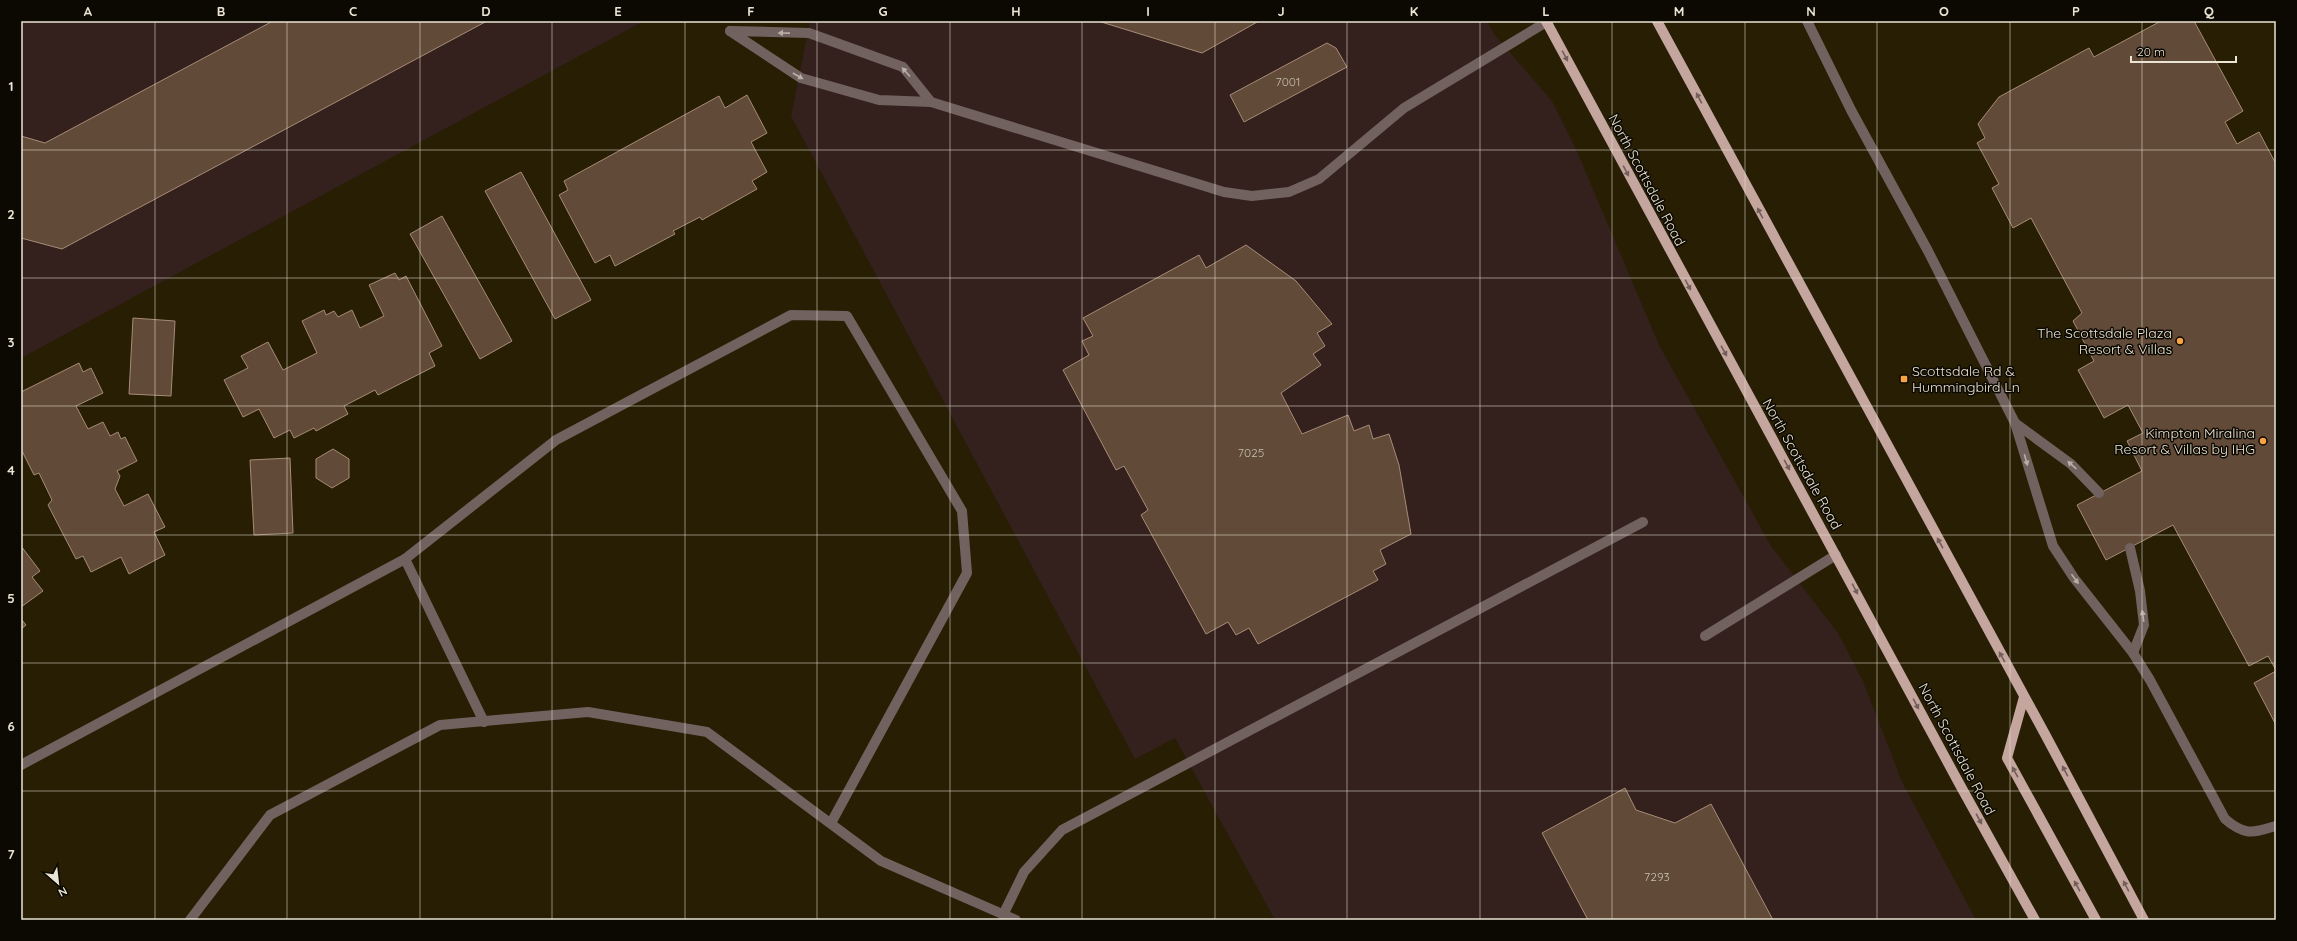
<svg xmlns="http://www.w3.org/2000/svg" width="2297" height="941" font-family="Quicksand,sans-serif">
  <rect width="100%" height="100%" fill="#271e04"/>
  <g fill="#34211d">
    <polygon points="21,21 644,21 21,358"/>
    <polygon points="810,21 1487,21 1494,34 1552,101 1576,149 1659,345 1771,546 1838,633 1863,681 1902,782 1976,920 1275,920 1175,738 1135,759 791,116"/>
  </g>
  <g fill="#614a37" stroke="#a68c77">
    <polygon points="273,21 487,21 62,249 21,238 21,136 45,143"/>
    <polygon points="1098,21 1259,21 1202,53"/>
    <polygon points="2161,21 2194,21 2243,111 2225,122 2237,144 2259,132 2276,164 2276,670 2268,656 2249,666 2173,525 2106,560 2077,505 2142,471 2127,441 2143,433 2128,405 2104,418 2078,370 2094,361 2073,321 2082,313 2031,218 2013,228 1992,188 1999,184 1977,143 1985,138 1978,124 1999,97 2089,48 2094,57"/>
    <polygon points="1327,43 1336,48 1347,67 1244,122 1230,95"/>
    <polygon points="747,95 767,133 751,142 767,172 752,181 757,189 702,220 700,217 673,231 675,234 615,266 610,255 595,263 559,195 568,190 564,181 719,96 725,108"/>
    <polygon points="521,172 591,300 555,319 485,191"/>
    <polygon points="442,216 512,341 480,359 410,234"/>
    <polygon points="1246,245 1296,281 1332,324 1317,333 1325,346 1313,354 1321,365 1281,393 1302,434 1348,415 1354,431 1369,425 1373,439 1389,434 1399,465 1411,534 1380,550 1386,564 1373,571 1378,580 1258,644 1249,628 1236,635 1228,622 1206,634 1141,515 1148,510 1124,466 1116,470 1063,370 1089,355 1082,341 1093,336 1083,318 1199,255 1206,268"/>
    <polygon points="395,273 399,280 406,276 442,346 429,353 435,366 378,395 375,390 344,406 348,414 316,431 314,428 294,438 290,430 274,438 259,409 243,417 224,380 248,368 241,356 268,342 283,370 317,353 302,321 324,310 326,315 334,311 338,317 352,310 360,328 384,316 369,285"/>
    <polygon points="133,318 175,321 171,396 129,394"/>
    <polygon points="79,363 83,372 91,368 103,393 76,406 88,429 103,422 110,436 118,432 121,439 125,437 137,461 117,471 120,476 115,489 124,506 148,494 165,527 154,532 165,555 129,574 121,557 91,572 83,556 76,559 48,505 52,500 39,473 34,475 21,449 21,392"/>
    <polygon points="333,449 349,459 349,478 332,488 316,478 316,459"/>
    <polygon points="290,458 293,533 254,535 250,460"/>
    <polygon points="21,546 40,571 32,577 43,591 21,607"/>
    <polygon points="21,619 26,625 21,629"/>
    <polygon points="2276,671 2276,725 2254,683"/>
    <polygon points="1625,788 1636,810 1675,823 1711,804 1773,920 1588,920 1542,833"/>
  </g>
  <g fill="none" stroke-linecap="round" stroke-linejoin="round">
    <g stroke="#71625f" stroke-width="10">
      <path d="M1807,21l44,89 77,141 87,172 38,123 21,32 59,75 17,27 75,139c20,17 27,14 51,7"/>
      <polyline points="730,31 801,78 879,100 931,102 1224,192 1252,196 1289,192 1319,179 1404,108 1548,21"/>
      <polyline points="730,31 809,33 903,67 931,102"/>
      <polyline points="2015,423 2071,464 2099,493"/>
      <polyline points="2130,548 2140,591 2144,625 2133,653"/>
      <polyline points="405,559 484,722"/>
      <polyline points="1705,636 1836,555"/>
      <polyline points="21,765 405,559 556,440 791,315 847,316 962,511 967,573 831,823"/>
      <polyline points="1003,915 1024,872 1062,830 1643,522"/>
      <polyline points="190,920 270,815 440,725 588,712 707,732 881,861 1016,920"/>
    </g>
    <g stroke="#c4a69f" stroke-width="10">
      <polyline points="1546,21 1960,785 2035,920"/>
      <polyline points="1657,21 2046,736 2144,920"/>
      <polyline points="2024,697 2007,758 2096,920"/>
    </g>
  </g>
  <defs><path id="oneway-solid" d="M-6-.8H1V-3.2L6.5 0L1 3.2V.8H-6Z"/></defs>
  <g fill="#b9b0a5">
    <use href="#oneway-solid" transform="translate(784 33) rotate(-179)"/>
    <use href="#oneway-solid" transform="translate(906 72) rotate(-132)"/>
    <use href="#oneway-solid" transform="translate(798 76) rotate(30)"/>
    <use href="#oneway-solid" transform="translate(2026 460) rotate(74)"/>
    <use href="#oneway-solid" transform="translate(2072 465) rotate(-138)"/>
    <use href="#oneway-solid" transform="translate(2075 579) rotate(54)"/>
    <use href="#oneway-solid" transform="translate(2143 616) rotate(-98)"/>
  </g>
  <g fill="#715f58">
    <use href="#oneway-solid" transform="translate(1565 56) rotate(62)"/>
    <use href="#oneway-solid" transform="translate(1699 98) rotate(-118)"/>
    <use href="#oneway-solid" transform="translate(1626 171) rotate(62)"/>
    <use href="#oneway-solid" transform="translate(1760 213) rotate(-118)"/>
    <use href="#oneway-solid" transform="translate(1688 285) rotate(62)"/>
    <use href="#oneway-solid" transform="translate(1724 351) rotate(61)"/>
    <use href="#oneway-solid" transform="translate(1787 465) rotate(61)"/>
    <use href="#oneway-solid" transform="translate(1940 543) rotate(-119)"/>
    <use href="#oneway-solid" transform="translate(1855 589) rotate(62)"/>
    <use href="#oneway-solid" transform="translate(2002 657) rotate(-119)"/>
    <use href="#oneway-solid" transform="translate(1916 704) rotate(62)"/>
    <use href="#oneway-solid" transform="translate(2065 771) rotate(-118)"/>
    <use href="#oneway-solid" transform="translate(2015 772) rotate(-119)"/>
    <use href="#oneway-solid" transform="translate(1979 819) rotate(61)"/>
    <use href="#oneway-solid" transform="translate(2077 886) rotate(-119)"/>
    <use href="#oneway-solid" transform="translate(2126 886) rotate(-118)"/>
  </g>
  <path fill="none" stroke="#e9e4d4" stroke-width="1" stroke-opacity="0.55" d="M155,21v899M287,21v899M420,21v899M552,21v899M685,21v899M817,21v899M950,21v899M1082,21v899M1215,21v899M1347,21v899M1480,21v899M1612,21v899M1745,21v899M1877,21v899M2010,21v899M2142,21v899M21,150h2255M21,278h2255M21,406h2255M21,535h2255M21,663h2255M21,791h2255"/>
  <g fill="#f5a346" stroke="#0c0902" stroke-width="1.5">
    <circle cx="2180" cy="341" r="4"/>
    <rect x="1900" y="375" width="8" height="8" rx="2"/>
    <circle cx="2263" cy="441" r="4"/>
  </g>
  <g text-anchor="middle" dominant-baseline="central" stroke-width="3" stroke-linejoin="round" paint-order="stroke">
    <g font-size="12" fill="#c7bead">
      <text x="1288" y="81">7001</text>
      <text x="1251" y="452">7025</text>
      <text x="1657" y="876">7293</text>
    </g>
    <g font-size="14" fill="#e9e4d4" stroke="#0c0902">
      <text transform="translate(1647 180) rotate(62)">North Scottsdale Road</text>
      <text transform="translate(1802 464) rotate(61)">North Scottsdale Road</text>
      <text transform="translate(1957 749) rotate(62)">North Scottsdale Road</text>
    </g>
    <g font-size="14" fill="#e9e4d4" stroke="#0c0902" text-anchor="end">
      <text x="2172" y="333">The Scottsdale Plaza<tspan x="2172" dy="16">Resort &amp; Villas</tspan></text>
      <text x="1912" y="371" text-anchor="start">Scottsdale Rd &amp;<tspan x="1912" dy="16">Hummingbird Ln</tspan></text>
      <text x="2255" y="433">Kimpton Miralina<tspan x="2255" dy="16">Resort &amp; Villas by IHG</tspan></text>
    </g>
  </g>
  <rect width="2297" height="941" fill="none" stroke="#0c0902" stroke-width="44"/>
  <g transform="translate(58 883) rotate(152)" stroke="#0c0902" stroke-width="3" paint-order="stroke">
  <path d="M0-3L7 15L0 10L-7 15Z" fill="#e9e4d4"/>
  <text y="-6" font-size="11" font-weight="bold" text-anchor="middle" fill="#e9e4d4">N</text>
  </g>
  <path d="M2131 56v6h105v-6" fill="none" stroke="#e9e4d4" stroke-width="2"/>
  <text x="2137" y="56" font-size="12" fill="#e9e4d4" stroke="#0c0902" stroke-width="3" paint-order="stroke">20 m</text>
  <rect x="22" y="22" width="2253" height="897" fill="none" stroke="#e9e4d4" stroke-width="1.5"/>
  <g font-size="13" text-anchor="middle" font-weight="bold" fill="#e9e4d4">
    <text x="88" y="16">A</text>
    <text x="221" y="16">B</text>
    <text x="353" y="16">C</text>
    <text x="486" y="16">D</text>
    <text x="618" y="16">E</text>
    <text x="751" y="16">F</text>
    <text x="883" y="16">G</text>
    <text x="1016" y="16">H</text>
    <text x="1148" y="16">I</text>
    <text x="1281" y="16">J</text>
    <text x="1414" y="16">K</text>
    <text x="1546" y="16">L</text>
    <text x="1679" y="16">M</text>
    <text x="1811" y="16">N</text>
    <text x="1944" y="16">O</text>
    <text x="2076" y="16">P</text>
    <text x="2209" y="16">Q</text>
    <text x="11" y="91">1</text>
    <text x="11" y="219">2</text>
    <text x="11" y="347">3</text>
    <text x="11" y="475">4</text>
    <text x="11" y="603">5</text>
    <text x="11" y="731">6</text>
    <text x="11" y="859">7</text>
  </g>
</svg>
